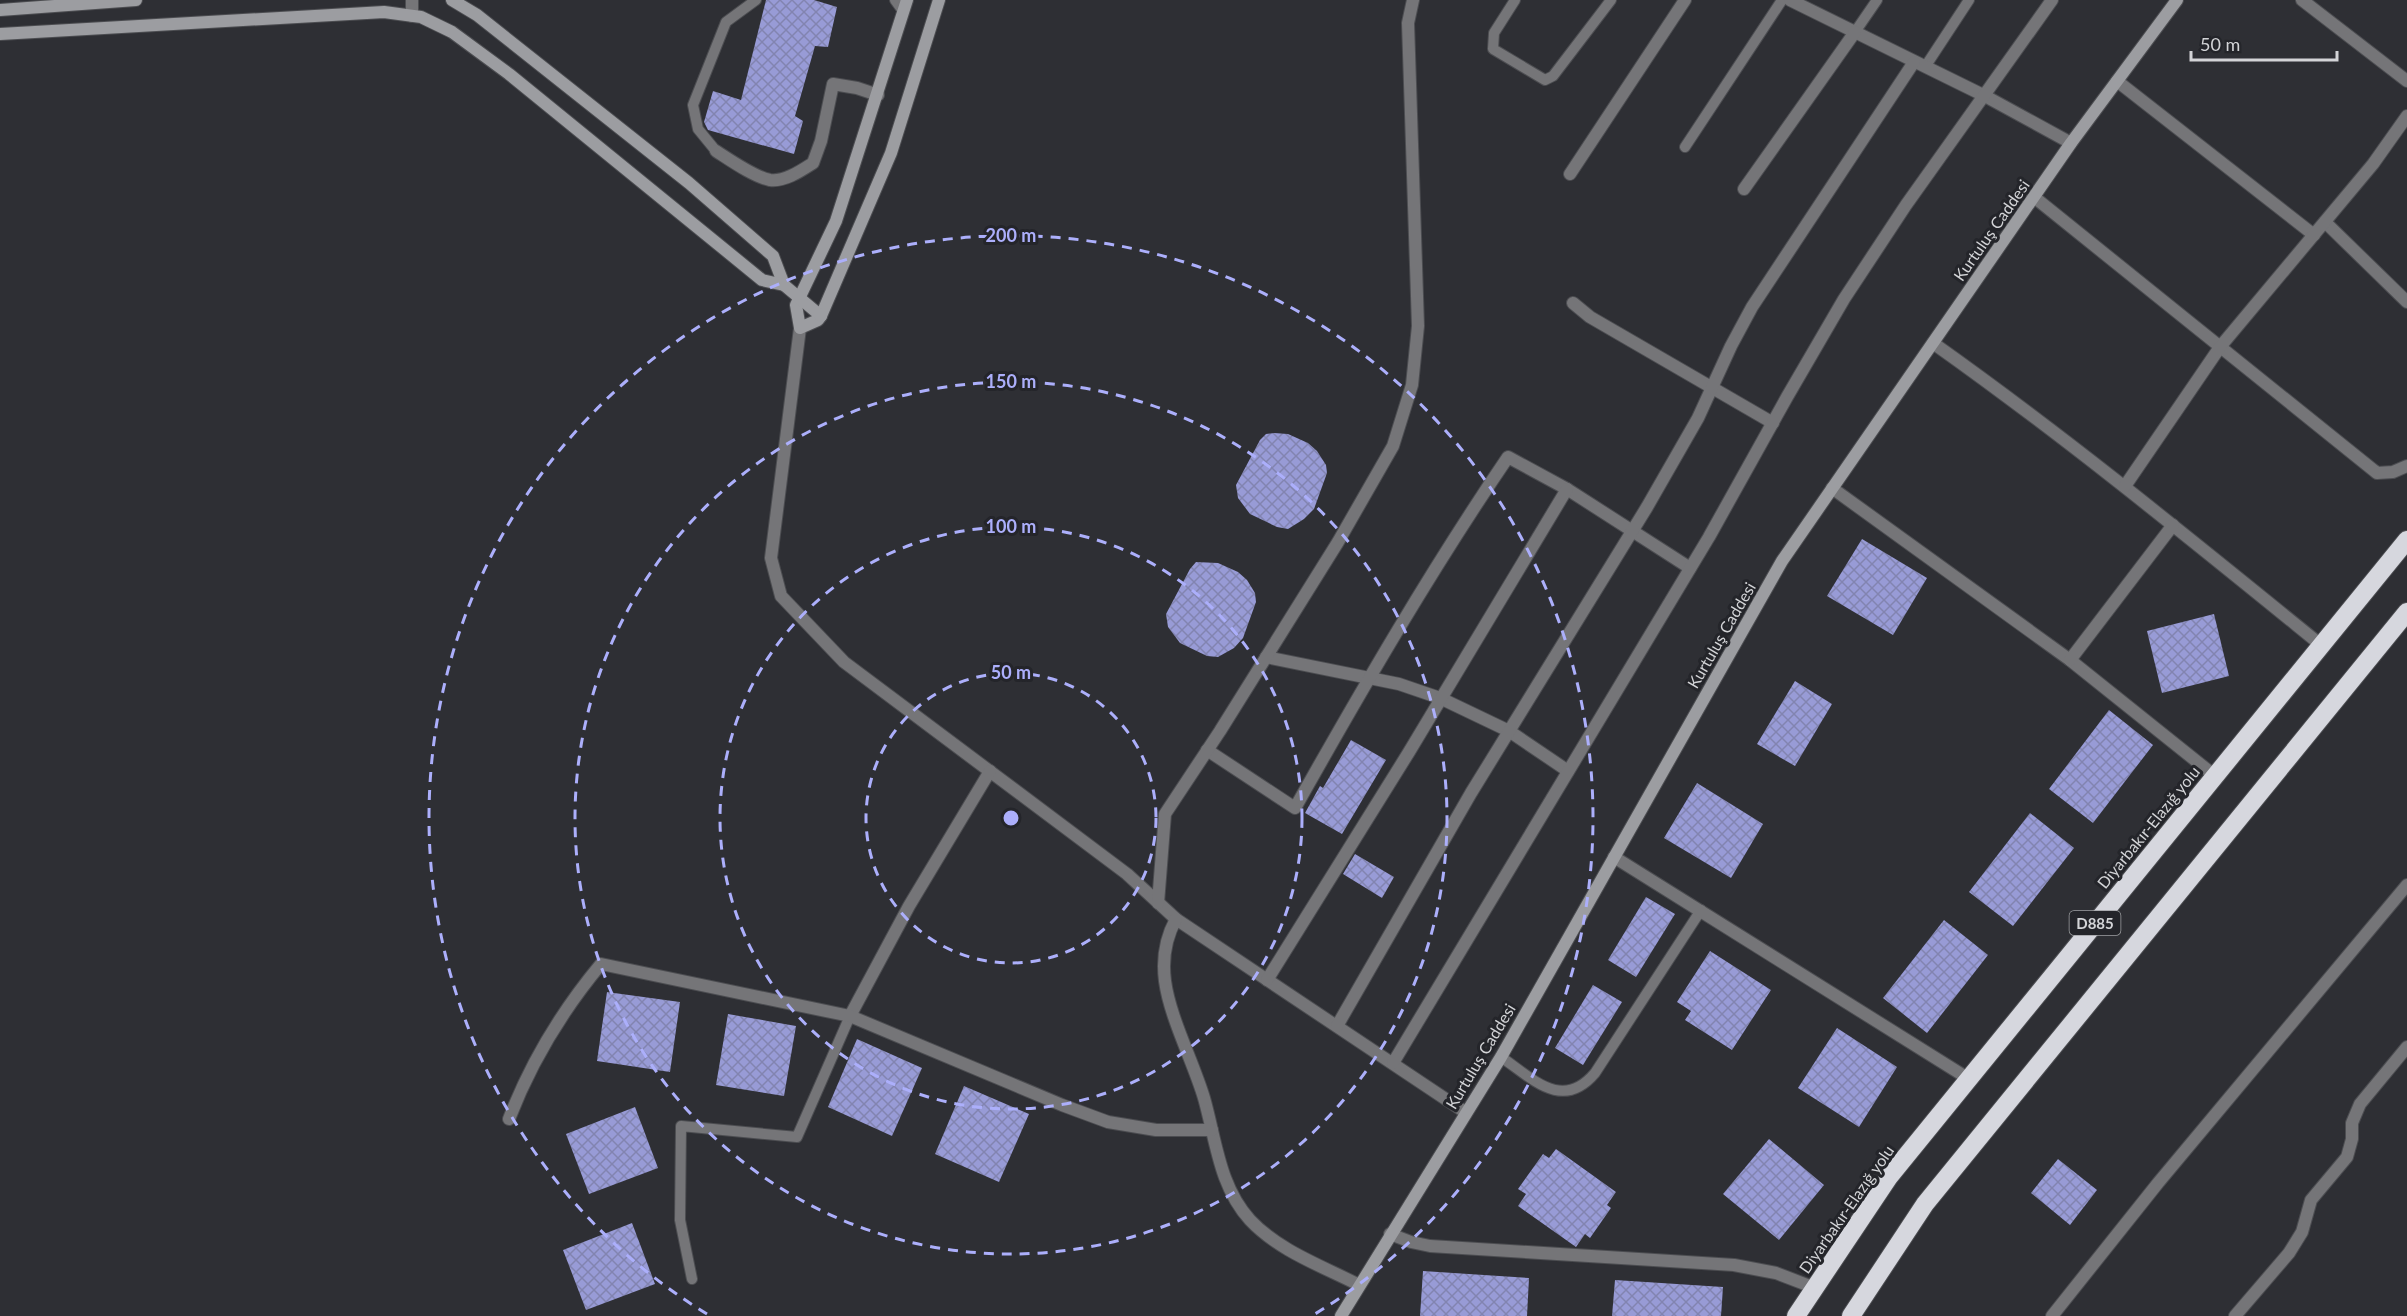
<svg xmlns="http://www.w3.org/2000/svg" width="2407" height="1316" font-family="Lato,sans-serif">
  <defs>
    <pattern id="building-cross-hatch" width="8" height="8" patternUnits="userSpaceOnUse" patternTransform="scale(1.5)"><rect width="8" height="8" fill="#989bd6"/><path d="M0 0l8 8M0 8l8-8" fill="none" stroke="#8284b0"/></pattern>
  </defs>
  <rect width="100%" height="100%" fill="#2e2f34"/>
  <g fill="url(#building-cross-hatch)">
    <polygon points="766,0 814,0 837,7 828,47 815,46 795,116 803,121 794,154 708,130 704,122 713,91 741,100"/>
    <polygon points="1274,433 1288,434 1308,443 1317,451 1326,465 1327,473 1314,509 1304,519 1288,529 1277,527 1250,514 1238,498 1236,485 1260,440 1266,434"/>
    <polygon points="1862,539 1927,578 1893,635 1827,596"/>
    <polygon points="1196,562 1218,563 1238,572 1247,580 1255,593 1256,602 1243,638 1234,648 1218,657 1207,656 1180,643 1168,627 1166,614 1190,569"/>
    <polygon points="2214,614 2229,676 2162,693 2147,631"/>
    <polygon points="1795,681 1832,704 1795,766 1757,744"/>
    <polygon points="2109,710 2153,745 2093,823 2049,789"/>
    <polygon points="1351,740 1386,760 1342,834 1305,813 1320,786 1323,788"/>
    <polygon points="1697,783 1763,824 1731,878 1664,838"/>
    <polygon points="2030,813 2074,848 2013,926 1969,892"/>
    <polygon points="1355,854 1394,877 1382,898 1343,874"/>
    <polygon points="1646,897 1675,914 1636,977 1608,960"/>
    <polygon points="1944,920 1988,955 1927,1033 1883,998"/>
    <polygon points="1710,951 1771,990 1732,1050 1685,1020 1691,1011 1677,1002"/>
    <polygon points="1593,985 1622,1002 1583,1065 1555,1048"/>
    <polygon points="607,992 680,1002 670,1072 597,1061"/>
    <polygon points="728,1014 796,1026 784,1096 716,1085"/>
    <polygon points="1837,1028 1897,1067 1859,1127 1798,1088"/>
    <polygon points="857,1039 922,1068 892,1136 828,1107"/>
    <polygon points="964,1086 1029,1114 999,1182 935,1154"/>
    <polygon points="635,1107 658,1168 589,1194 566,1134"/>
    <polygon points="1769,1139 1824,1185 1779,1240 1723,1194"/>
    <polygon points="1556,1149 1616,1192 1607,1205 1611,1208 1590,1238 1585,1234 1576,1247 1518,1206 1526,1194 1518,1189 1543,1154 1549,1158"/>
    <polygon points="2058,1159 2097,1190 2070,1225 2031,1193"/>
    <polygon points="632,1223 655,1284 586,1310 563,1250"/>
    <polygon points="1423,1271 1529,1278 1527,1316 1420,1316"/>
    <polygon points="1615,1280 1723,1287 1721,1316 1612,1316"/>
  </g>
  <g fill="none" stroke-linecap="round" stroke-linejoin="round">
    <g stroke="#4c4d51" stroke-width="12">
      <g id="lane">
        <polyline points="895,0 903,11"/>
        <polyline points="1515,0 1494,33 1493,49 1545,80 1553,76 1611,0"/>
        <polyline points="1855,32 1877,0"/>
        <polyline points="1925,67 1969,0"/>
        <polyline points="1685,147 1782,0"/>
        <polyline points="716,151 698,129 693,105 726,22 756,0"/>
        <path d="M1501,1057c31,21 61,55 94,16l106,-163"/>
        <polyline points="692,1279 680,1220 681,1126 797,1137 850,1016"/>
      </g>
    </g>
    <g stroke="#4c4d51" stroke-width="14">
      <g id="street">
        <polyline points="412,0 412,16"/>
        <polyline points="1790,0 1985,96 2071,143"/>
        <polyline points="2302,0 2407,81"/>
        <polyline points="2117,81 2314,235"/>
        <path d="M716,151c14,9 38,26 54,29 15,2 32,-10 43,-17l8,-22 12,-57 24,4 21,7"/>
        <polyline points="1570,174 1685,0"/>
        <polyline points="1744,189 1855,32"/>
        <polyline points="2034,197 2377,473 2393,472 2407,466"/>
        <polyline points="2325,222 2407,302"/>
        <polyline points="1573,303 1590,317 1773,423"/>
        <polyline points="800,328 771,558 781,596 844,662 1127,874 1176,919 1465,1112"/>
        <path d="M1933,343c134,95 261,199 388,302"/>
        <polyline points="2125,486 2220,347 2373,164 2407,116"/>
        <polyline points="1832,488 2070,660 2215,776"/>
        <polyline points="1266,657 1399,684 1440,698 1509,731 1568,771"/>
        <polyline points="2070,660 2173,525"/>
        <path d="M1207,750l88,58c67,-119 136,-238 213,-351l59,32 123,79"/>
        <polyline points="1614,857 1969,1079"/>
        <polyline points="1158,903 1165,814 1220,731 1338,542 1393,446 1412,385 1418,326 1408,23 1413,0"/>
        <path d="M1176,919c-11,20 -14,39 -11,62 5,37 28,80 39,117 12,42 15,88 46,122 29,31 72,46 109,65"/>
        <polyline points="1267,980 1409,752 1567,489"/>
        <polyline points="850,1016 909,906 990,771"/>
        <polyline points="1337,1026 1471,793 1647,507 1698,418 1731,346 1752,307 1914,62"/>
        <polyline points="1393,1063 1709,537 1787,397 1844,299 1906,205 2052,0"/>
        <path d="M509,1119c22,-57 52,-107 92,-155l249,52 212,89 46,17 48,8h56"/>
        <polyline points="1390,1234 1411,1242 1430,1246 1734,1265 1776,1273 1815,1288"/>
        <polyline points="2052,1316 2158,1183 2407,885"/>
        <polyline points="2235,1316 2289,1253 2302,1232 2311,1200 2347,1157 2352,1139 2352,1123 2360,1104 2407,1047"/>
      </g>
    </g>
    <g stroke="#4c4d51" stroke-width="14">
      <g id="secondary">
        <polyline points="452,0 477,15 689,183 773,256 784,285"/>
        <polyline points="907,0 836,221 796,305 800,328 818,320 821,316 891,153 939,0"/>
        <polyline points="0,10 136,0"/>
        <polyline points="0,34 384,12 421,17 452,32 509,74 762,280 784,285 821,316"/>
        <polyline points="1341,1316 1501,1057 1782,561 2071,143 2177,0"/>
      </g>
    </g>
    <g stroke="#4c4d51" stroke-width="20">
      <g id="highway">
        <polyline points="1796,1316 1889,1177 2407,540"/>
        <polyline points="1851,1316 1925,1204 2407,612"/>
      </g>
    </g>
    <use href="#lane" stroke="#757578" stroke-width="10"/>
    <use href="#street" stroke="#757578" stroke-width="12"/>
    <use href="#secondary" stroke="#9c9da1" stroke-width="12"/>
    <use href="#highway" stroke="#d6d7de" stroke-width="18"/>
  </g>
  <g fill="none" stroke="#acaffb" stroke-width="3" stroke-dasharray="10 8">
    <circle cx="1011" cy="818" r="145"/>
    <circle cx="1011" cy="818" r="291"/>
    <circle cx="1011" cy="818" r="436"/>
    <path d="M707 1314A582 582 0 1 1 1315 1314"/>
  </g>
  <g text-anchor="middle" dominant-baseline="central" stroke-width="6" stroke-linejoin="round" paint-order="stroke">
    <rect fill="#24252a" stroke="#9ea0a3" stroke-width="1.5" x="2069.5" y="911" width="51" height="24" rx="4.5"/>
    <g font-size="15" font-weight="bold" fill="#d3d4d7">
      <text x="2095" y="923">D885</text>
    </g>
    <g font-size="16" fill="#d3d4d7" stroke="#24252a">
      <text transform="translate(1991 230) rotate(-55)">Kurtuluş Caddesi</text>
      <text transform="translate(1721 635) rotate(-60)">Kurtuluş Caddesi</text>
      <text transform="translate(2148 827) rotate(-51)">Diyarbakır-Elazığ yolu</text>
      <text transform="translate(1480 1056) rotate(-59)">Kurtuluş Caddesi</text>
      <text transform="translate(1846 1209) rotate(-55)">Diyarbakır-Elazığ yolu</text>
    </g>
  </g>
  <circle cx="1011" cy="818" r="9" fill="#acaffb" stroke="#24252a" stroke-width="3"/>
  <g font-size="18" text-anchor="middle" font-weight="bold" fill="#acaffb" stroke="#24252a" stroke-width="6" stroke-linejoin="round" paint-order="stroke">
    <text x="1011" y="242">200 m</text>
    <text x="1011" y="388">150 m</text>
    <text x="1011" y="533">100 m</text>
    <text x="1011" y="679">50 m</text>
  </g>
  <path d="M2191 51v9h146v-9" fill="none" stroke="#d3d4d7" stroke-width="3"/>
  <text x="2200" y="51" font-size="18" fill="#d3d4d7" stroke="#24252a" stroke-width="4.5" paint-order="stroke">50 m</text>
</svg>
